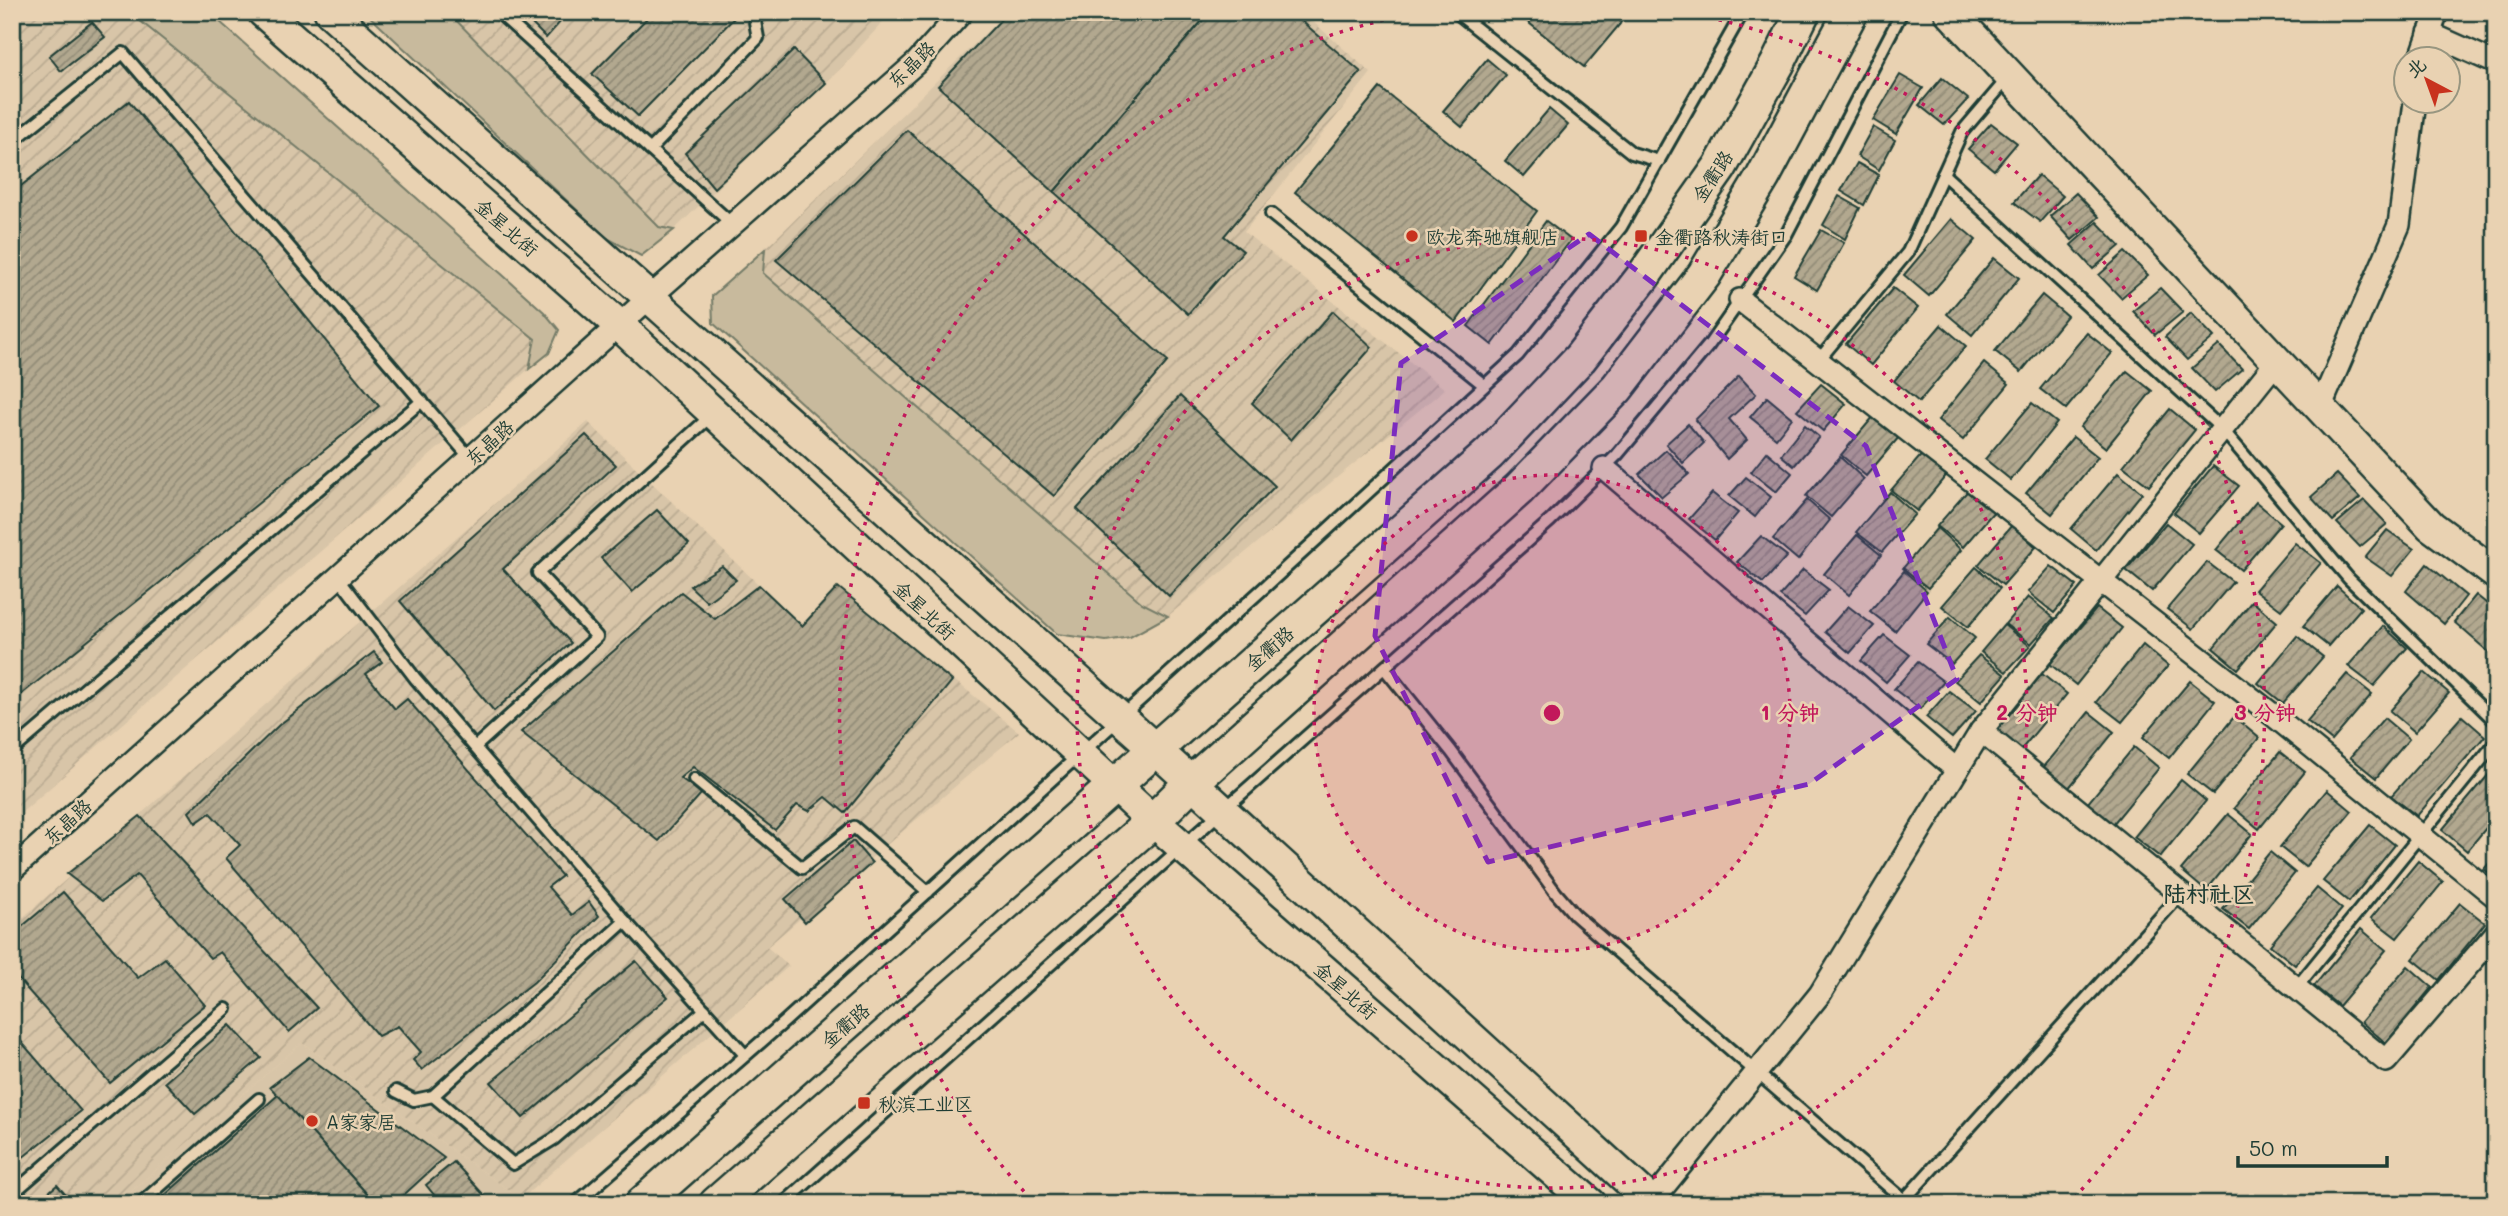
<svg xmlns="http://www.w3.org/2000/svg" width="2508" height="1216" font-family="Mali,'LXGW WenKai TC',sans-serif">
  <defs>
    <pattern id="industrial-furrows" width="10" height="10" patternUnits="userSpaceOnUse" patternTransform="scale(1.75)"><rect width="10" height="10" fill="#d8c5a8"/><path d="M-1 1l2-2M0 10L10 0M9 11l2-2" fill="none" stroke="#b9aa91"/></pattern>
    <pattern id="building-hatch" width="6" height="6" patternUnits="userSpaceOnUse" patternTransform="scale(1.75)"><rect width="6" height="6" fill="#b2a88f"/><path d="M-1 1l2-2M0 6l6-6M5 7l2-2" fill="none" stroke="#908a76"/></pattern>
  </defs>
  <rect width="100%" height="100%" fill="#e9d2b2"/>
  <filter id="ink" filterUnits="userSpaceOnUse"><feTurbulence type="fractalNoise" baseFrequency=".0143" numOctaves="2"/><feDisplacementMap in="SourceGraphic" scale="14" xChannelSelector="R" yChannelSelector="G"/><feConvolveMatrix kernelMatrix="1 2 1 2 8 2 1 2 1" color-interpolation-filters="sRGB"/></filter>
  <g filter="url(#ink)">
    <polygon fill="#d8c5a8" points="302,1043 521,1199 515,1204 117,1204"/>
    <g fill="url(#industrial-furrows)">
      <polygon points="12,12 129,12 535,339 529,369 12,821"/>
      <polygon points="448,12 892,12 843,66 674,230 659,227"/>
      <polygon points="1007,12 1302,12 1371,73 1244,232 1445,389 1168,616 1142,603 763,272 765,249"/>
      <polygon points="588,422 801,625 838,587 1019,732 767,947 789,966 521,1199 302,1043 117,1204 12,1204 12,927"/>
    </g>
    <g fill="#c8ba9d" stroke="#747c68" stroke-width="2">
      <polygon points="129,12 209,12 544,312 559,330 549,353 529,369 535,339"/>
      <polygon points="365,12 448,12 659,227 674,230 641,256 607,238"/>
      <polygon points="765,249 763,273 1142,603 1168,616 1130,637 1106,641 1057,634 713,323 712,296"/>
    </g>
    <g fill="url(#building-hatch)" stroke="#1f3d34" stroke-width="2">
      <polygon points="520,12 569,12 546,38"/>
      <polygon points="653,12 740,12 638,116 592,74"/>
      <polygon points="1008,12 1210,12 1054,192 938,86"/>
      <polygon points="1210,12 1291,12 1361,72 1224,236 1243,251 1188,314 1054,192"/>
      <polygon points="1530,12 1625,12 1620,24 1584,67 1524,19"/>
      <polygon points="92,22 105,37 61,71 49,56"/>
      <polygon points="794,50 826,83 714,188 685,153"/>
      <polygon points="1487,59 1506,75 1462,127 1443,111"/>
      <polygon points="1900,75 1923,88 1896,134 1873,120"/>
      <polygon points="1942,78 1968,99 1944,125 1919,105"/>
      <polygon points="1380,88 1537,211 1456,322 1295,192"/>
      <polygon points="129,101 379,406 12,702 12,193"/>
      <polygon points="1549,109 1568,125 1524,177 1505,161"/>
      <polygon points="1991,123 2017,143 1994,170 1968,149"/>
      <polygon points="1873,127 1895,140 1879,170 1857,156"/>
      <polygon points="907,130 1168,361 1054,496 776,260"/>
      <polygon points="1857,163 1879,175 1864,205 1841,191"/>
      <polygon points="2038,175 2063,196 2040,222 2014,202"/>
      <polygon points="2076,193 2099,217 2072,240 2050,216"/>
      <polygon points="1839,196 1860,208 1845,239 1823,225"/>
      <polygon points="1951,219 1976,240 1929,296 1904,275"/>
      <polygon points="1546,221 1571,240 1492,345 1468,326"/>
      <polygon points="2097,222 2120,246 2093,269 2071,245"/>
      <polygon points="1821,230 1844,243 1817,290 1794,276"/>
      <polygon points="2125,252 2148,275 2121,298 2099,275"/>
      <polygon points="1994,258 2019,278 1972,335 1947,314"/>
      <polygon points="1893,288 1918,308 1871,365 1846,344"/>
      <polygon points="2160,288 2183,312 2155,335 2133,311"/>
      <polygon points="2042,295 2067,316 2021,372 1995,351"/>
      <polygon points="1333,311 1372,347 1291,440 1252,403"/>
      <polygon points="2191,313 2214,337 2187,360 2165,337"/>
      <polygon points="1941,325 1966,346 1919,402 1894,381"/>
      <polygon points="2087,333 2112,353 2066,409 2040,389"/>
      <polygon points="2219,345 2242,369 2215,392 2192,368"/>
      <polygon points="1984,363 2009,384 1963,440 1938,420"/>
      <polygon points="2127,371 2152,391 2106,448 2080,427"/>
      <polygon points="1739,376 1756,394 1729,419 1747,440 1727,459 1695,420"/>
      <polygon points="1821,384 1846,404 1823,431 1797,410"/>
      <polygon points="1180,396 1275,486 1169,596 1077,509"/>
      <polygon points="1767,397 1792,418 1776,438 1750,417"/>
      <polygon points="2032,403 2057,423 2011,480 1985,459"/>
      <polygon points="2170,409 2195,430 2149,486 2123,466"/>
      <polygon points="1874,416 1899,437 1866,476 1841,455"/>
      <polygon points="1688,424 1704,443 1683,463 1666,444"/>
      <polygon points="1805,425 1819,437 1794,466 1781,455"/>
      <polygon points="586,435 616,465 503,569 571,643 494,711 400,601"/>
      <polygon points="2073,437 2098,457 2052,514 2026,493"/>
      <polygon points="1666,450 1689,474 1662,497 1639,474"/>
      <polygon points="1925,451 1949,472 1917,511 1891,490"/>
      <polygon points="1767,452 1792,473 1776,492 1751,472"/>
      <polygon points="1840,457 1864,479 1831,517 1806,496"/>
      <polygon points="2213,466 2239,486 2199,533 2174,513"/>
      <polygon points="2118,473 2142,493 2096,550 2071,529"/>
      <polygon points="2337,474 2360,498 2333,521 2311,497"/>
      <polygon points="1746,477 1771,497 1755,517 1729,496"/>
      <polygon points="1971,487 1996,509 1963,547 1937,526"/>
      <polygon points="1890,492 1915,514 1882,552 1856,532"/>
      <polygon points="1712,493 1738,513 1715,540 1689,519"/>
      <polygon points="1807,500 1830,520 1798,560 1773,539"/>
      <polygon points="2364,500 2387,524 2360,547 2337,523"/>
      <polygon points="2256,502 2281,523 2241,570 2216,550"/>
      <polygon points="657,510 689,544 632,592 601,558"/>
      <polygon points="2166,523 2192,544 2152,591 2126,570"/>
      <polygon points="2012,525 2036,547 2003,585 1978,565"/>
      <polygon points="1937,528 1961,550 1928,588 1903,568"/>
      <polygon points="2387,530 2414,549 2392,576 2365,557"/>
      <polygon points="1857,535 1881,555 1849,595 1824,574"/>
      <polygon points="1761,536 1787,556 1763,583 1737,562"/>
      <polygon points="2295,543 2321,563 2281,610 2255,590"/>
      <polygon points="2207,562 2233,582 2193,629 2167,609"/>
      <polygon points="2427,564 2466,596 2444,624 2406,591"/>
      <polygon points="722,566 736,580 707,602 690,586"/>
      <polygon points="2051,566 2077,586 2054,613 2028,592"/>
      <polygon points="1976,567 2000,588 1968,627 1942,606"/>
      <polygon points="1803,570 1829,590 1805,616 1780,596"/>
      <polygon points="1904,571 1927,591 1895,631 1870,611"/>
      <polygon points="759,585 802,626 838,587 952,681 845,813 826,797 809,811 797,805 775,830 693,767 680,778 702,793 659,841 521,732 681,592 715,619"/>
      <polygon points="2337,586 2361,608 2328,646 2303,626"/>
      <polygon points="2476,595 2496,611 2496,650 2492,655 2454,622"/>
      <polygon points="2028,597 2054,618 2031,644 2005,624"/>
      <polygon points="2252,601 2277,622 2238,669 2213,648"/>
      <polygon points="1848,606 1874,626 1850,653 1825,632"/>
      <polygon points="2097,608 2122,628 2076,685 2050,664"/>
      <polygon points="1950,617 1975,638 1952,664 1926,644"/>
      <polygon points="2004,625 2030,646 2006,672 1981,652"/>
      <polygon points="2383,626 2407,648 2374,686 2348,666"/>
      <polygon points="1884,635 1910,655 1886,682 1861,661"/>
      <polygon points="2297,636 2323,657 2283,703 2258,683"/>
      <polygon points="2143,645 2168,666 2122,722 2096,702"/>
      <polygon points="374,652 382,662 366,674 395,709 407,699 562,876 548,887 572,915 589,902 599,916 534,982 422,1070 413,1060 421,1052 398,1026 378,1036 226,858 240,845 210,813 196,823 189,812 279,725"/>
      <polygon points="1979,655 2005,675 1981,702 1955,681"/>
      <polygon points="1918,662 1944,682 1920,709 1894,689"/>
      <polygon points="2424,672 2449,693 2415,732 2390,711"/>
      <polygon points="2042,674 2067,694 2020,751 1995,730"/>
      <polygon points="2347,674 2372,694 2332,741 2307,721"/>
      <polygon points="2190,681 2215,701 2169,758 2143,737"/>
      <polygon points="1949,691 1976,711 1952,738 1926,717"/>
      <polygon points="2089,712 2114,732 2068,789 2043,768"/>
      <polygon points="2462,716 2485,736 2417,816 2391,796"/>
      <polygon points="2234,717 2259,738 2213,794 2187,774"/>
      <polygon points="2384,718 2409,739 2376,778 2350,757"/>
      <polygon points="2134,747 2159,768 2113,824 2087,804"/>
      <polygon points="2280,752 2305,772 2259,829 2234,808"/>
      <polygon points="2489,774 2496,780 2496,816 2467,851 2442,830"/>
      <polygon points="2181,780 2206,801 2160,857 2134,837"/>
      <polygon points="2327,790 2352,811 2305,867 2280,847"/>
      <polygon points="2228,814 2252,834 2206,891 2181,870"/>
      <polygon points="140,816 317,1008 289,1032 220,952 210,958 137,875 102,901 67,874"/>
      <polygon points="2370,825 2395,845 2349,902 2323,881"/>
      <polygon points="853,841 872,863 805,922 785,899"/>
      <polygon points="2270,852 2295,873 2249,929 2223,909"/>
      <polygon points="2496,855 2496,878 2484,869"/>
      <polygon points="2418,861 2443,882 2397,938 2371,918"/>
      <polygon points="2317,888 2342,909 2295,965 2270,945"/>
      <polygon points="63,892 138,978 165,958 205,1005 110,1083 12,972 12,935"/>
      <polygon points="2460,903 2485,923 2439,980 2413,959"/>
      <polygon points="2361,929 2386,950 2339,1006 2314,986"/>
      <polygon points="636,961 668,997 523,1118 491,1082"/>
      <polygon points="2408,966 2432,987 2386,1043 2361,1022"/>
      <polygon points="230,1025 261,1058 195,1114 165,1082"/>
      <polygon points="12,1031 81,1111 12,1166"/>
      <polygon points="309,1057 444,1158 394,1204 376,1204 270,1087"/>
      <polygon points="278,1095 376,1204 155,1204"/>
      <polygon points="454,1162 492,1204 424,1204 434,1195 426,1185"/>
      <polygon points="57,1185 74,1204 35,1204"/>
    </g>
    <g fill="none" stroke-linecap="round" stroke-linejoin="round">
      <g stroke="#1f3d34" stroke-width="16">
        <g id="lane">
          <polyline points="498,12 732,224"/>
          <polyline points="1456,12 1632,153 1659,161"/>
          <polyline points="12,142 123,53 471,459"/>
          <polyline points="650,150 758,38 755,22"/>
          <polyline points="1943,174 2222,429 2349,579 2496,722"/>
          <polyline points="1271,214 1484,385"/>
          <polyline points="1818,361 1908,252 1962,132 2008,78"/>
          <polyline points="338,577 415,678 625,921 745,1055"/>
          <polyline points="1385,669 1451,751 1556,893 1575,915 1904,1200 2181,894"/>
          <polyline points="475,747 597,637 538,573 713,414"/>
          <polyline points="12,751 422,401"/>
          <polyline points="694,779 802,868 854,827 928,892"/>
          <polyline points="2296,988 2496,742"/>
          <polyline points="396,1091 414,1100 433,1096 625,921"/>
          <polyline points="433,1096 513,1164 554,1139 705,1010"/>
          <polyline points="12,1194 226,1009"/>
          <polyline points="140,1204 259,1099"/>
          <polyline points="575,1204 784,1022 1266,586 1518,355 1621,227 1743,12"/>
          <polyline points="783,1204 1222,811 1550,521 1617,455 1709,345 1786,235 1902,12"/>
        </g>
      </g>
      <g stroke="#1f3d34" stroke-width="26">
        <g id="street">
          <polyline points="2429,33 2496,63"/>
          <polyline points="2420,60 2437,12"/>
          <polyline points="1740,300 2273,715 2496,897"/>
          <polyline points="2320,408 2399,225 2415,102"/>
          <polyline points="1604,468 1957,770"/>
          <polyline points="1981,731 2386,1061 2496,933"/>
          <polyline points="12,870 649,298 916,63 962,12"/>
          <polyline points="1652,1201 1820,994 1981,731 2277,361"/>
        </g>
      </g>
      <g stroke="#1f3d34" stroke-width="35">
        <g id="secondary">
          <polyline points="263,12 619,325 1153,821 1591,1204"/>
          <polyline points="330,12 1155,749 1654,1204"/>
          <polyline points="1950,12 2431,526 2496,574"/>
        </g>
      </g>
      <g stroke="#1f3d34" stroke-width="38">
        <g id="primary">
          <polyline points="642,1204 1489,454 1580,358 1642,278 1720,167 1778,63 1803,12"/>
          <polyline points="716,1204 1153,821 1191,783 1519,489 1617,388 1704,275 1763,177 1851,12"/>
        </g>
      </g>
      <use href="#lane" stroke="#e9d2b2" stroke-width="10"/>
      <use href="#street" stroke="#e9d2b2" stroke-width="21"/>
      <use href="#secondary" stroke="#e9d2b2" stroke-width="30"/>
      <use href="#primary" stroke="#e9d2b2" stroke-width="33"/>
    </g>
  </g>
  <path fill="#7b2cbf" fill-opacity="0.2" stroke="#7b2cbf" stroke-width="5" stroke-dasharray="14 9" stroke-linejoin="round" d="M1589,234l277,212 91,233 -148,105 -321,78 -113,-226 26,-273z"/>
  <circle cx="1552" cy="713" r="238" fill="#c2185b" fill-opacity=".12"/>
  <g fill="none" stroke="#c2185b" stroke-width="3.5" stroke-dasharray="3.5 7">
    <circle cx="1552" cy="713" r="238"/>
    <circle cx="1552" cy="713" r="475"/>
    <path d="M1031 1199A713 713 0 0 1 1416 13M1688 13A713 713 0 0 1 2073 1199"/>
  </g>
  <g fill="#c8321e" stroke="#e9d2b2" stroke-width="2.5">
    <circle cx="1412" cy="236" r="7"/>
    <rect x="1634" y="229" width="14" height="14" rx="3.5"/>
    <rect x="857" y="1096" width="14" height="14" rx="3.5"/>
    <circle cx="312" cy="1121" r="7"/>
  </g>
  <g text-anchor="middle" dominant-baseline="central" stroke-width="5" stroke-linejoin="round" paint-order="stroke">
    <g font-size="19" fill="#1f3d34" stroke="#e9d2b2">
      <text transform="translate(911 64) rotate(-44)">东晶路</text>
      <text transform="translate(1712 176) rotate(-57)">金衢路</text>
      <text transform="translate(507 227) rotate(41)">金星北街</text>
      <text transform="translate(489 442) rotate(-42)">东晶路</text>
      <text transform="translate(925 610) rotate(43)">金星北街</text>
      <text transform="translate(1269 648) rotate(-41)">金衢路</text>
      <text transform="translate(67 821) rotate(-42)">东晶路</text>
      <text transform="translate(1346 990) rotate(41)">金星北街</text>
      <text transform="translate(845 1025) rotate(-41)">金衢路</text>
    </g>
    <g font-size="19" fill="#1f3d34" stroke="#e9d2b2" text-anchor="start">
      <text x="1426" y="236">欧龙奔驰旗舰店</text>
      <text x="1655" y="236">金衢路秋涛街口</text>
      <text x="878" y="1103">秋滨工业区</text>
      <text x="326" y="1121">A家家居</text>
    </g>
    <g font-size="23" font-weight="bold" fill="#1f3d34" stroke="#e9d2b2">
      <text x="2209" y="893">陆村社区</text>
    </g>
  </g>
  <circle cx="1552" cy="713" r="10" fill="#c2185b" stroke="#e9d2b2" stroke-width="3.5"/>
  <g font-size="21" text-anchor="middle" font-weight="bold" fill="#c2185b" stroke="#e9d2b2" stroke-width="5" stroke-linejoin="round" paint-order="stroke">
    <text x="1790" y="720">1 分钟</text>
    <text x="2027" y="720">2 分钟</text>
    <text x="2265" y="720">3 分钟</text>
  </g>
  <rect width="2508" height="1216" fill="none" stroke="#e9d2b2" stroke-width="42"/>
  <rect x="21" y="21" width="2466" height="1174" fill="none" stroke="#1f3d34" stroke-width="2.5" filter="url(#ink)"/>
  <g transform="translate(2427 80) rotate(319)"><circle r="33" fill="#e9d2b2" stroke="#989680" stroke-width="2"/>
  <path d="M0-5L12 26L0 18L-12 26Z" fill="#c8321e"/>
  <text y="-10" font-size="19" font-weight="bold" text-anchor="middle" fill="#1f3d34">北</text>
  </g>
  <path d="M2238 1156v10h149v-10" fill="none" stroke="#1f3d34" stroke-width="3.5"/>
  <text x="2249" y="1156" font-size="21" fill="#1f3d34" stroke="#e9d2b2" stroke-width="5" paint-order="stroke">50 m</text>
</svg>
